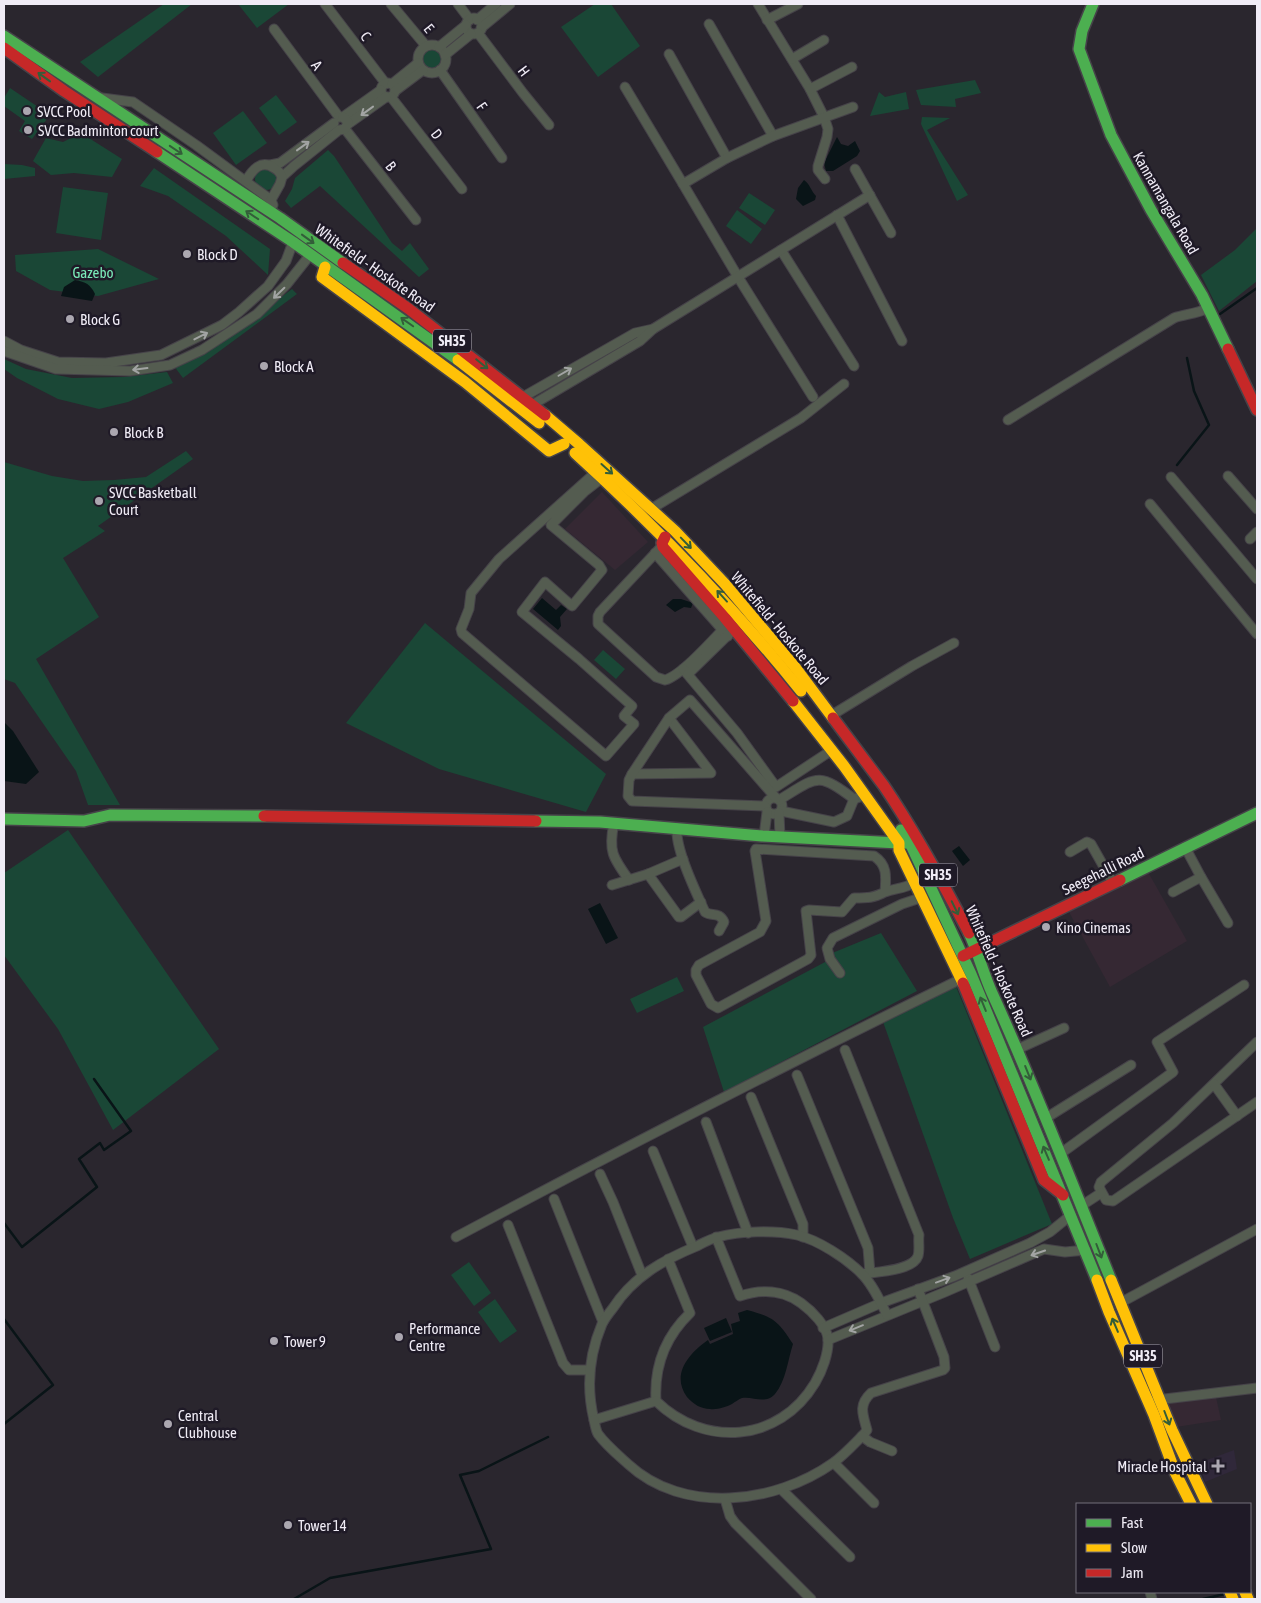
<svg xmlns="http://www.w3.org/2000/svg" width="1261" height="1603" font-family="'Asap Condensed',sans-serif">
  <rect width="100%" height="100%" fill="#2a262e"/>
  <g fill="#352833">
    <polygon points="602,492 648,542 615,570 565,529"/>
    <polygon points="1148,872 1187,941 1110,987 1069,912"/>
    <polygon points="1216,1397 1221,1420 1176,1427 1168,1404"/>
  </g>
  <polygon fill="#30283a" points="1234,1450 1237,1469 1205,1482 1199,1463"/>
  <g fill="#1a4736">
    <polygon points="164,4 192,4 98,77 80,62"/>
    <polygon points="238,4 289,4 257,28"/>
    <polygon points="595,4 598,5 611,4 640,46 598,77 561,27"/>
    <circle cx="432" cy="59" r="10"/>
    <polygon points="975,80 981,93 955,99 956,107 921,105 916,90"/>
    <polygon points="10,88 50,115 32,139 19,131 25,121 4,106 4,98"/>
    <polygon points="879,92 885,97 906,92 909,109 870,116"/>
    <polygon points="276,95 297,122 279,135 259,108"/>
    <polygon points="243,111 267,143 236,165 213,133"/>
    <polygon points="922,117 950,118 927,130 968,195 957,201 921,124"/>
    <polygon points="81,133 122,159 112,177 74,173 51,175 33,161 46,138 63,142"/>
    <polygon points="328,150 334,156 392,243 402,251 410,243 429,269 419,277 320,186 291,208 285,201 292,189 295,178"/>
    <polygon points="4,164 22,165 35,168 35,176 4,179"/>
    <polygon points="154,168 270,249 268,275 226,236 168,196 140,186"/>
    <circle cx="266" cy="179" r="11"/>
    <polygon points="63,187 108,193 101,240 56,233"/>
    <polygon points="749,193 775,210 765,225 739,208"/>
    <polygon points="737,210 762,229 751,244 726,226"/>
    <polygon points="1257,228 1257,281 1219,311 1201,275 1235,250"/>
    <polygon points="98,249 159,279 98,296 50,290 16,271 15,255"/>
    <polygon points="292,289 297,294 183,378 174,366 244,325"/>
    <polygon points="4,359 26,369 72,378 124,377 167,372 173,383 128,402 99,409 58,399 17,378 4,369"/>
    <polygon points="186,451 193,459 98,526 105,531 63,558 99,617 36,659 120,805 88,805 76,771 15,683 4,679 4,462 52,476 83,481 114,480 146,477"/>
    <polygon points="425,623 606,774 586,812 439,769 346,723"/>
    <polygon points="603,650 625,669 616,679 594,660"/>
    <polygon points="68,830 219,1049 113,1130 58,1029 4,955 4,873"/>
    <polygon points="881,933 917,991 724,1092 703,1027 827,961 825,956"/>
    <polygon points="677,977 684,991 637,1013 630,999"/>
    <polygon points="955,984 1052,1224 970,1259 953,1218 882,1019"/>
    <polygon points="469,1262 491,1293 474,1306 451,1275"/>
    <polygon points="495,1299 517,1331 500,1343 478,1312"/>
  </g>
  <g fill="#091417">
    <polygon points="837,137 841,144 848,146 855,141 860,151 857,156 833,171 826,171 824,163"/>
    <path d="M804,180c6,4 7,11 12,16l-1,4 -12,6 -7,-7 2,-11z"/>
    <path d="M75,280c11,2 15,4 20,14l-3,7 -31,-5 3,-9z"/>
    <polygon points="542,598 556,610 561,605 567,609 560,617 561,626 558,630 533,609"/>
    <polygon points="673,599 681,599 693,603 691,608 684,607 675,612 666,605"/>
    <polygon points="4,722 13,731 39,772 26,784 4,781"/>
    <polygon points="959,846 970,860 963,866 952,851"/>
    <polygon points="600,903 618,938 606,944 588,909"/>
    <path d="M747,1310c27,7 31,11 46,34 -5,15 -7,37 -18,50 -10,11 -22,2 -33,4 -3,1 -7,4 -10,6 -6,3 -15,6 -22,5 -9,0 -17,-5 -23,-12 -16,-22 1,-43 21,-57l2,4 23,-10 -2,-10 9,-3 -2,-8z"/>
    <polygon points="726,1318 732,1332 710,1341 704,1328"/>
  </g>
  <g fill="none" stroke-linecap="round" stroke-linejoin="round">
    <g stroke="#091417" stroke-width="2.5">
      <polyline points="1220,314 1257,288"/>
      <polyline points="1177,465 1209,425 1194,391 1187,358"/>
      <polyline points="4,1223 22,1247 97,1187 79,1159 100,1143 104,1150 131,1131 94,1079"/>
      <polyline points="4,1319 53,1385 4,1424"/>
      <polyline points="294,1599 330,1578 491,1549 460,1475 479,1471 548,1437"/>
      <polyline points="1203,1599 1225,1594"/>
    </g>
    <g stroke="#464349" stroke-width="11">
      <g id="street">
        <polyline points="325,4 386,84"/>
        <polyline points="391,4 426,46"/>
        <polyline points="458,4 470,20"/>
        <polyline points="758,4 810,89 824,117 828,129 827,137 818,166 818,170 825,179"/>
        <circle cx="474" cy="26" r="8"/>
        <polyline points="477,20 496,4"/>
        <polyline points="767,20 798,4"/>
        <polyline points="709,24 773,136"/>
        <polyline points="481,28 510,4"/>
        <polyline points="274,29 339,117"/>
        <polyline points="478,33 523,93 549,125"/>
        <circle cx="432" cy="59" r="14"/>
        <polyline points="439,47 466,25"/>
        <polyline points="669,54 727,158"/>
        <polyline points="445,55 471,34"/>
        <polyline points="792,59 824,40"/>
        <polyline points="440,70 502,158"/>
        <circle cx="388" cy="90" r="7"/>
        <polyline points="392,84 418,63"/>
        <polyline points="625,87 683,184 727,158 773,136 853,107"/>
        <polyline points="810,89 852,67"/>
        <polyline points="395,91 423,70"/>
        <polyline points="391,97 462,189"/>
        <polyline points="102,98 133,102 196,145 271,200"/>
        <polyline points="339,117 343,117 381,90"/>
        <polyline points="348,124 386,97"/>
        <polyline points="345,129 416,220"/>
        <polyline points="270,165 280,163 334,123"/>
        <polyline points="855,169 891,233"/>
        <polyline points="282,177 294,166 339,130 345,129 348,122 343,117"/>
        <path d="M246,181c6,-11 15,-22 28,-13 5,3 6,5 8,9l-2,7 -9,16 2,5"/>
        <polyline points="683,184 738,277 813,397"/>
        <polyline points="837,215 902,341"/>
        <polyline points="781,250 854,366"/>
        <polyline points="4,341 21,350 58,362 106,363 161,355 222,325 239,312 268,286 286,261 293,242"/>
        <polyline points="4,351 56,369 130,371 170,365 202,350 257,314 287,284 310,255"/>
        <polyline points="523,397 635,333 653,329"/>
        <polyline points="532,405 640,341 653,329 870,195"/>
        <path d="M1008,420l166,-102c11,-4 23,-4 34,-10"/>
        <polyline points="596,472 499,559 471,593 469,609 461,629 462,633 606,756 634,724 624,716 632,706 579,659 522,612 545,582 572,606 602,570 599,565 551,525 584,492 602,478"/>
        <polyline points="1228,476 1257,509"/>
        <polyline points="1171,477 1257,579"/>
        <polyline points="1150,504 1257,634"/>
        <polyline points="651,509 801,418 844,384"/>
        <polyline points="1250,539 1257,532"/>
        <path d="M662,546l-62,66 -2,4v8l58,53 9,3c18,-5 53,-46 67,-60"/>
        <polyline points="655,553 728,636"/>
        <polyline points="683,669 737,733 776,787 832,750"/>
        <polyline points="688,674 731,632"/>
        <polyline points="832,715 912,666 954,643"/>
        <polyline points="632,774 711,773 669,718"/>
        <circle cx="774" cy="806" r="8"/>
        <path d="M779,800c38,-23 38,-29 75,-1l11,-4"/>
        <polyline points="765,806 632,801 628,796 629,780 632,774 669,718 690,700 776,798"/>
        <polyline points="781,811 834,822 847,816 854,799"/>
        <polyline points="779,813 780,837"/>
        <path d="M614,823c-6,28 -1,35 15,57"/>
        <path d="M677,828c-2,21 19,64 28,84 7,5 14,-1 19,10l-5,9"/>
        <polyline points="764,836 767,812"/>
        <polyline points="1185,847 1201,877"/>
        <polyline points="1070,852 1087,842 1091,844 1113,883"/>
        <polyline points="648,874 679,917 681,917 701,902"/>
        <polyline points="612,885 648,874 683,859"/>
        <path d="M885,892c1,-14 3,-27 -11,-36l-118,-7 -1,2 11,70 -6,11 -61,33 -3,5v5l15,29 7,4 90,-49 3,-4 -5,-44 3,-1 33,2 12,-14c14,0 19,0 31,-6 11,-4 20,-3 30,-10"/>
        <polyline points="1173,892 1201,877 1228,923"/>
        <polyline points="840,973 830,959 827,948 833,938 902,904 923,897"/>
        <polyline points="1257,1042 1173,1123 1101,1182 1099,1187 1106,1200 1113,1201 1257,1102"/>
        <polyline points="1018,1049 1064,1028"/>
        <path d="M845,1050l74,185c-1,6 1,15 -1,21 -5,15 -43,16 -56,18"/>
        <polyline points="797,1075 868,1248 870,1273"/>
        <polyline points="1214,1084 1237,1116"/>
        <polyline points="751,1097 803,1224 803,1237"/>
        <polyline points="1046,1118 1131,1065"/>
        <polyline points="706,1122 748,1233"/>
        <polyline points="653,1151 693,1247"/>
        <polyline points="1060,1154 1173,1072 1157,1042 1244,985"/>
        <polyline points="600,1174 613,1202 642,1275"/>
        <polyline points="554,1199 603,1322"/>
        <polyline points="1081,1206 1101,1193"/>
        <polyline points="508,1225 563,1363 569,1370 590,1370"/>
        <path d="M456,1237c167,-89 335,-175 505,-258"/>
        <path d="M668,1259l22,54c-25,24 -36,54 -34,88 48,47 123,42 159,-18 7,-12 14,-30 13,-44 -1,-13 -16,-28 -27,-36 -18,-13 -40,-14 -61,-7l-24,-59"/>
        <polyline points="968,1278 995,1347"/>
        <polyline points="1120,1303 1257,1229"/>
        <polyline points="823,1328 881,1303 955,1276 1030,1243 1050,1232 1071,1215"/>
        <polyline points="828,1340 945,1292 1044,1249 1065,1252 1086,1250"/>
        <polyline points="1156,1400 1257,1388"/>
        <path d="M656,1401l-62,19c-8,-33 -5,-65 8,-96 3,-6 7,-11 11,-16 20,-31 50,-48 84,-62 6,-3 13,-7 21,-9 22,-6 56,-7 79,-2 21,5 49,23 65,39 11,11 18,27 25,41"/>
        <path d="M594,1420c1,5 2,11 4,14 8,11 20,21 30,30 55,51 147,40 205,-1 11,-8 21,-19 31,-29l3,-4c-4,-15 -9,-25 4,-37l72,-23 2,-2 -1,-11 -26,-68"/>
        <polyline points="862,1436 870,1442 892,1451"/>
        <polyline points="834,1463 874,1503"/>
        <polyline points="781,1489 850,1557"/>
        <polyline points="725,1499 730,1516 735,1523 811,1599"/>
        <polyline points="1150,1592 1152,1599"/>
      </g>
    </g>
    <g stroke="#464349" stroke-width="14">
      <g id="fast">
        <polyline points="1093,4 1082,31 1079,49 1111,135 1151,210 1202,295 1228,349"/>
        <polyline points="4,36 280,218 343,263"/>
        <polyline points="157,152 293,242 458,360"/>
        <polyline points="4,819 84,821 110,815 264,816"/>
        <polyline points="536,821 600,822 762,836 899,843 910,843 916,841"/>
        <polyline points="901,830 910,843 971,974 1097,1280"/>
        <polyline points="1120,880 1257,813"/>
        <path d="M969,933c9,19 14,40 23,60 43,94 80,191 119,287"/>
      </g>
    </g>
    <g stroke="#464349" stroke-width="14">
      <g id="slow">
        <polyline points="325,267 322,277 465,382 549,451 564,444"/>
        <polyline points="458,360 539,423"/>
        <polyline points="545,415 579,444 675,531 725,584 795,667 833,718"/>
        <path d="M575,453c81,74 157,152 226,238"/>
        <polyline points="793,701 844,766 899,843 899,850 963,983"/>
        <polyline points="1097,1280 1109,1312 1154,1415 1175,1472 1191,1504"/>
        <polyline points="1111,1280 1172,1430 1207,1504"/>
        <polyline points="1230,1592 1233,1599"/>
        <polyline points="1245,1592 1248,1599"/>
      </g>
    </g>
    <g stroke="#464349" stroke-width="14">
      <g id="jam">
        <polyline points="4,48 64,91 157,152"/>
        <polyline points="343,263 409,309 545,415"/>
        <polyline points="1228,349 1257,410"/>
        <polyline points="665,537 662,543 663,547 725,618 793,701"/>
        <path d="M833,718c17,23 34,45 51,68 32,47 59,97 85,147"/>
        <polyline points="264,816 536,821"/>
        <polyline points="963,956 1120,880"/>
        <polyline points="963,983 1044,1180 1063,1195"/>
      </g>
    </g>
    <use href="#street" stroke="#545c50" stroke-width="9"/>
    <use href="#fast" stroke="#4caf50" stroke-width="11"/>
    <use href="#slow" stroke="#ffc107" stroke-width="11"/>
    <use href="#jam" stroke="#c62828" stroke-width="11"/>
  </g>
  <defs><path id="oneway-shaft" d="M-6 0H5M1.5-3L5.5 0L1.5 3" fill="none" stroke-width="1.6" stroke-linecap="round" stroke-linejoin="round" transform="scale(1.25)"/></defs>
  <g stroke="#335d39">
    <use href="#oneway-shaft" transform="translate(44 77) rotate(-144)"/>
    <use href="#oneway-shaft" transform="translate(176 150) rotate(34)"/>
    <use href="#oneway-shaft" transform="translate(252 215) rotate(-146)"/>
    <use href="#oneway-shaft" transform="translate(308 239) rotate(36)"/>
    <use href="#oneway-shaft" transform="translate(407 322) rotate(-145)"/>
    <use href="#oneway-shaft" transform="translate(482 364) rotate(39)"/>
    <use href="#oneway-shaft" transform="translate(607 469) rotate(42)"/>
    <use href="#oneway-shaft" transform="translate(686 543) rotate(46)"/>
    <use href="#oneway-shaft" transform="translate(722 596) rotate(-132)"/>
    <use href="#oneway-shaft" transform="translate(955 908) rotate(64)"/>
    <use href="#oneway-shaft" transform="translate(983 1004) rotate(-112)"/>
    <use href="#oneway-shaft" transform="translate(1028 1073) rotate(68)"/>
    <use href="#oneway-shaft" transform="translate(1046 1153) rotate(-113)"/>
    <use href="#oneway-shaft" transform="translate(1099 1251) rotate(69)"/>
    <use href="#oneway-shaft" transform="translate(1115 1325) rotate(-113)"/>
    <use href="#oneway-shaft" transform="translate(1167 1418) rotate(69)"/>
  </g>
  <g stroke="#a2a4a3">
    <use href="#oneway-shaft" transform="translate(367 111) rotate(144)"/>
    <use href="#oneway-shaft" transform="translate(303 146) rotate(-36)"/>
    <use href="#oneway-shaft" transform="translate(279 293) rotate(136)"/>
    <use href="#oneway-shaft" transform="translate(201 336) rotate(-27)"/>
    <use href="#oneway-shaft" transform="translate(140 369) rotate(173)"/>
    <use href="#oneway-shaft" transform="translate(565 372) rotate(-30)"/>
    <use href="#oneway-shaft" transform="translate(1038 1253) rotate(161)"/>
    <use href="#oneway-shaft" transform="translate(943 1280) rotate(-20)"/>
    <use href="#oneway-shaft" transform="translate(856 1328) rotate(158)"/>
  </g>
  <g fill="#aba7b0" stroke="#1f1a27" stroke-width="2">
    <circle cx="27" cy="111" r="5"/>
    <circle cx="28" cy="130" r="5"/>
    <circle cx="187" cy="254" r="5"/>
    <circle cx="70" cy="319" r="5"/>
    <circle cx="264" cy="366" r="5"/>
    <circle cx="114" cy="432" r="5"/>
    <circle cx="99" cy="501" r="5"/>
    <circle cx="1046" cy="927" r="5"/>
    <circle cx="399" cy="1337" r="5"/>
    <circle cx="274" cy="1341" r="5"/>
    <circle cx="168" cy="1424" r="5"/>
    <path d="M1215.5 1458.5h5v5h5v5h-5v5h-5v-5h-5v-5h5z"/>
    <circle cx="288" cy="1525" r="5"/>
  </g>
  <g text-anchor="middle" dominant-baseline="central" stroke-width="5" stroke-linejoin="round" paint-order="stroke">
    <g fill="#1f1a27" stroke="#b1adb8" stroke-width="1">
      <rect x="433" y="329.5" width="38" height="23" rx="4"/>
      <rect x="919" y="863.5" width="38" height="23" rx="4"/>
      <rect x="1124" y="1344.5" width="38" height="23" rx="4"/>
    </g>
    <g font-size="14" font-weight="bold" fill="#f0ecf6">
      <text x="452" y="341">SH35</text>
      <text x="938" y="875">SH35</text>
      <text x="1143" y="1356">SH35</text>
    </g>
    <g font-size="15" fill="#f0ecf6" stroke="#1f1a27">
      <text transform="translate(429 28) rotate(51)">E</text>
      <text transform="translate(366 36) rotate(53)">C</text>
      <text transform="translate(317 65) rotate(53)">A</text>
      <text transform="translate(524 71) rotate(53)">H</text>
      <text transform="translate(482 106) rotate(55)">F</text>
      <text transform="translate(437 134) rotate(52)">D</text>
      <text transform="translate(391 166) rotate(52)">B</text>
      <text transform="translate(1166 203) rotate(60)">Kannamangala Road</text>
      <text transform="translate(375 268) rotate(35)">Whitefield - Hoskote Road</text>
      <text transform="translate(780 628) rotate(50)">Whitefield - Hoskote Road</text>
      <text transform="translate(1103 871) rotate(-26)">Seegehalli Road</text>
      <text transform="translate(999 971) rotate(66)">Whitefield - Hoskote Road</text>
    </g>
    <g font-size="15" fill="#f0ecf6" stroke="#1f1a27" text-anchor="start">
      <text x="37" y="111">SVCC Pool</text>
      <text x="38" y="130">SVCC Badminton court</text>
      <text x="197" y="254">Block D</text>
      <text x="80" y="319">Block G</text>
      <text x="274" y="366">Block A</text>
      <text x="124" y="432">Block B</text>
      <text x="109" y="492">SVCC Basketball<tspan x="109" dy="17">Court</tspan></text>
      <text x="1056" y="927">Kino Cinemas</text>
      <text x="409" y="1328">Performance<tspan x="409" dy="17">Centre</tspan></text>
      <text x="284" y="1341">Tower 9</text>
      <text x="178" y="1415">Central<tspan x="178" dy="17">Clubhouse</tspan></text>
      <text x="1207" y="1466" text-anchor="end">Miracle Hospital</text>
      <text x="298" y="1525">Tower 14</text>
    </g>
    <g font-size="15" fill="#7aecb9" stroke="#1f1a27">
      <text x="93" y="272">Gazebo</text>
    </g>
  </g>
  <rect width="1261" height="1603" fill="none" stroke="#f0ecf6" stroke-width="10"/>
  <rect x="1076" y="1503" width="175" height="90" fill="#1f1a27" stroke="#736e7a"/>
  <rect x="1086" y="1519" width="25" height="8" fill="#4caf50" stroke="#736e7a"/>
  <text x="1121" y="1528" font-size="15" fill="#f0ecf6">Fast</text>
  <rect x="1086" y="1544" width="25" height="8" fill="#ffc107" stroke="#736e7a"/>
  <text x="1121" y="1553" font-size="15" fill="#f0ecf6">Slow</text>
  <rect x="1086" y="1569" width="25" height="8" fill="#c62828" stroke="#736e7a"/>
  <text x="1121" y="1578" font-size="15" fill="#f0ecf6">Jam</text>
</svg>
